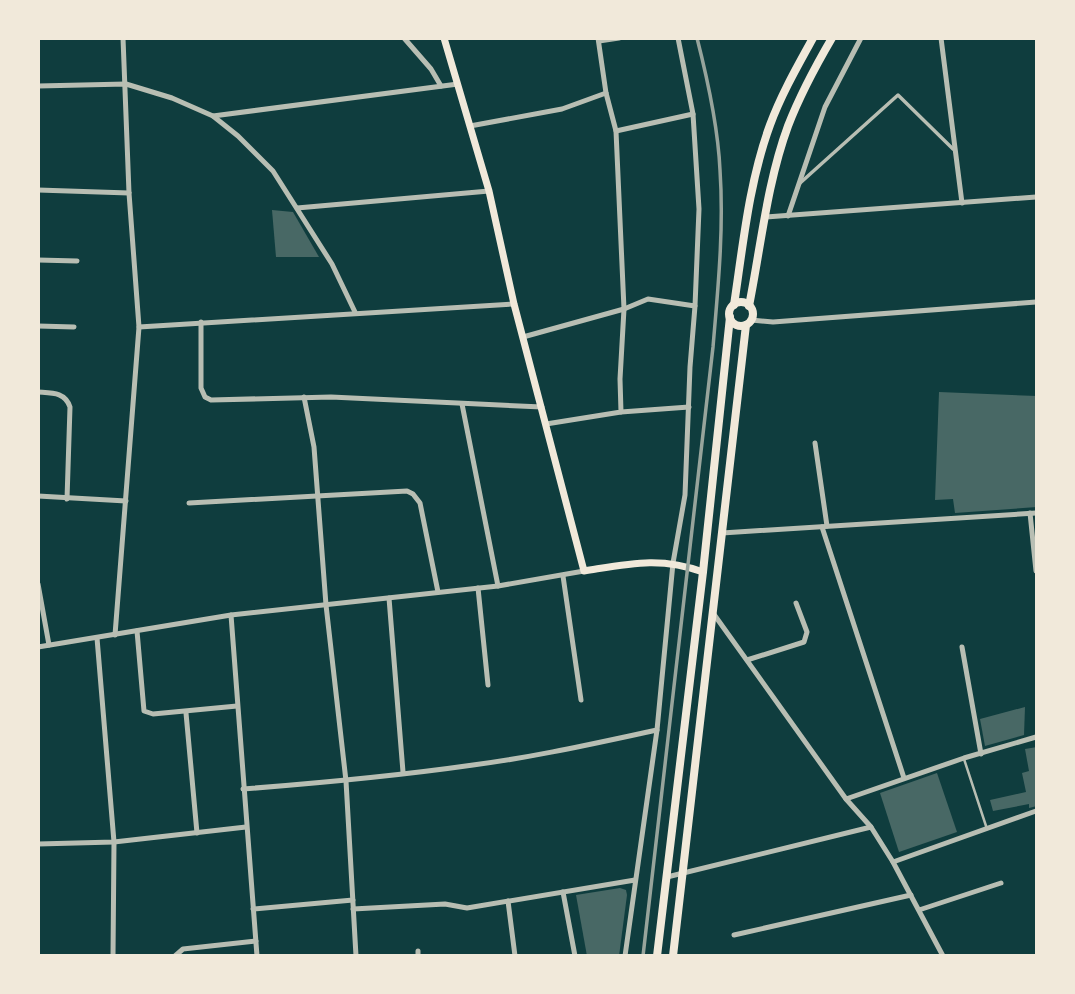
<svg xmlns="http://www.w3.org/2000/svg" width="1075" height="994" font-family="'Varela Round',sans-serif">
  <rect width="100%" height="100%" fill="#0f3d3e"/>
  <g fill="#486865">
    <polygon points="272,210 293,212 319,257 276,257"/>
    <polygon points="939,392 1037,396 1037,507 955,513 953,499 935,500"/>
    <polygon points="1025,707 1024,735 985,746 980,719"/>
    <polygon points="1037,747 1037,806 1029,808 1029,804 993,811 990,800 1026,792 1022,773 1029,771 1025,749"/>
    <polygon points="937,773 957,832 899,852 880,793"/>
    <polygon points="620,888 626,890 627,895 619,956 587,956 576,895"/>
  </g>
  <g fill="none" stroke-linecap="round" stroke-linejoin="round">
    <polyline stroke="#b8beb3" stroke-width="2.5" points="964,759 987,829"/>
    <polyline stroke="#b8beb3" stroke-width="3.5" points="799,184 898,95 953,149"/>
    <g stroke="#b8beb3" stroke-width="5">
      <polyline points="404,38 431,69 441,86"/>
      <polyline points="941,38 962,203"/>
      <polyline points="599,41 619,38"/>
      <polyline points="38,86 126,84 172,98 213,116 238,136 273,171 332,264 355,312"/>
      <polyline points="213,116 458,84"/>
      <polyline points="470,126 562,109 606,93"/>
      <polyline points="616,131 693,114"/>
      <polyline points="38,190 129,193"/>
      <polyline points="297,208 489,191"/>
      <polyline points="788,216 825,107 861,38"/>
      <polyline points="766,217 1036,197"/>
      <polyline points="38,260 77,261"/>
      <polyline points="751,320 773,322 1036,302"/>
      <polyline points="201,322 201,388 205,397 211,400 331,397 542,407"/>
      <polyline points="38,326 74,327"/>
      <polyline points="139,327 514,304"/>
      <polyline points="523,337 624,309 648,299 695,306 699,209 693,114 678,38"/>
      <path d="M38,392c14,1 27,0 32,15l-3,92"/>
      <polyline points="304,397 314,447 326,605 346,781 356,956"/>
      <polyline points="462,404 498,586"/>
      <polyline points="621,412 689,407"/>
      <polyline points="546,424 621,412 620,379 624,309 616,131 606,93 598,38"/>
      <polyline points="815,443 827,526"/>
      <polyline points="38,496 126,501"/>
      <polyline points="189,503 407,491 413,494 420,503 438,592"/>
      <polyline points="1030,513 1036,571"/>
      <polyline points="822,527 904,778"/>
      <polyline points="722,533 1036,513"/>
      <polyline points="563,576 581,700"/>
      <polyline points="38,584 49,645"/>
      <polyline points="478,588 488,685"/>
      <polyline points="389,598 403,772"/>
      <polyline points="713,613 846,799 871,827 893,862 943,956"/>
      <polyline points="231,615 257,956"/>
      <polyline points="137,631 144,711 153,714 237,706"/>
      <polyline points="115,635 139,327 129,193 123,38"/>
      <polyline points="97,638 114,842 113,956"/>
      <polyline points="38,647 231,615 498,586 584,571"/>
      <polyline points="962,647 981,754"/>
      <polyline points="747,660 804,642 807,632 796,603"/>
      <polyline points="186,713 197,833"/>
      <path d="M243,789c77,-6 153,-13 230,-24 62,-8 123,-22 184,-35"/>
      <polyline points="846,799 964,758 1036,737"/>
      <polyline points="38,844 114,842 246,827"/>
      <polyline points="893,862 1036,811"/>
      <polyline points="667,877 871,827"/>
      <polyline points="563,892 575,956"/>
      <polyline points="508,901 515,956"/>
      <polyline points="253,909 353,900"/>
      <polyline points="353,909 445,904 467,908 635,880"/>
      <polyline points="919,910 1001,883"/>
      <polyline points="734,935 911,895"/>
      <polyline points="418,951 418,956"/>
      <polyline points="175,956 183,949 256,941"/>
      <polyline points="625,956 657,730 673,563 685,495 690,367 695,306"/>
    </g>
    <path stroke="#f1e9da" stroke-width="7" d="M444,38l45,153 25,113 70,267c44,-7 76,-15 119,1"/>
    <g stroke="#f1e9da" stroke-width="8">
      <circle cx="741" cy="314" r="12"/>
      <path d="M734,305c9,-60 15,-123 36,-180 11,-30 27,-58 43,-87"/>
      <path d="M749,306c12,-60 18,-123 39,-180 12,-31 27,-59 44,-88"/>
      <polyline points="657,956 703,572 730,317"/>
      <polyline points="673,956 746,325"/>
    </g>
    <path stroke="#97a49c" stroke-width="3.5" d="M643,956l70,-609c5,-59 11,-118 7,-177 -2,-44 -12,-89 -23,-132"/>
  </g>
  <rect width="1075" height="994" fill="none" stroke="#f1e9da" stroke-width="80"/>
</svg>
